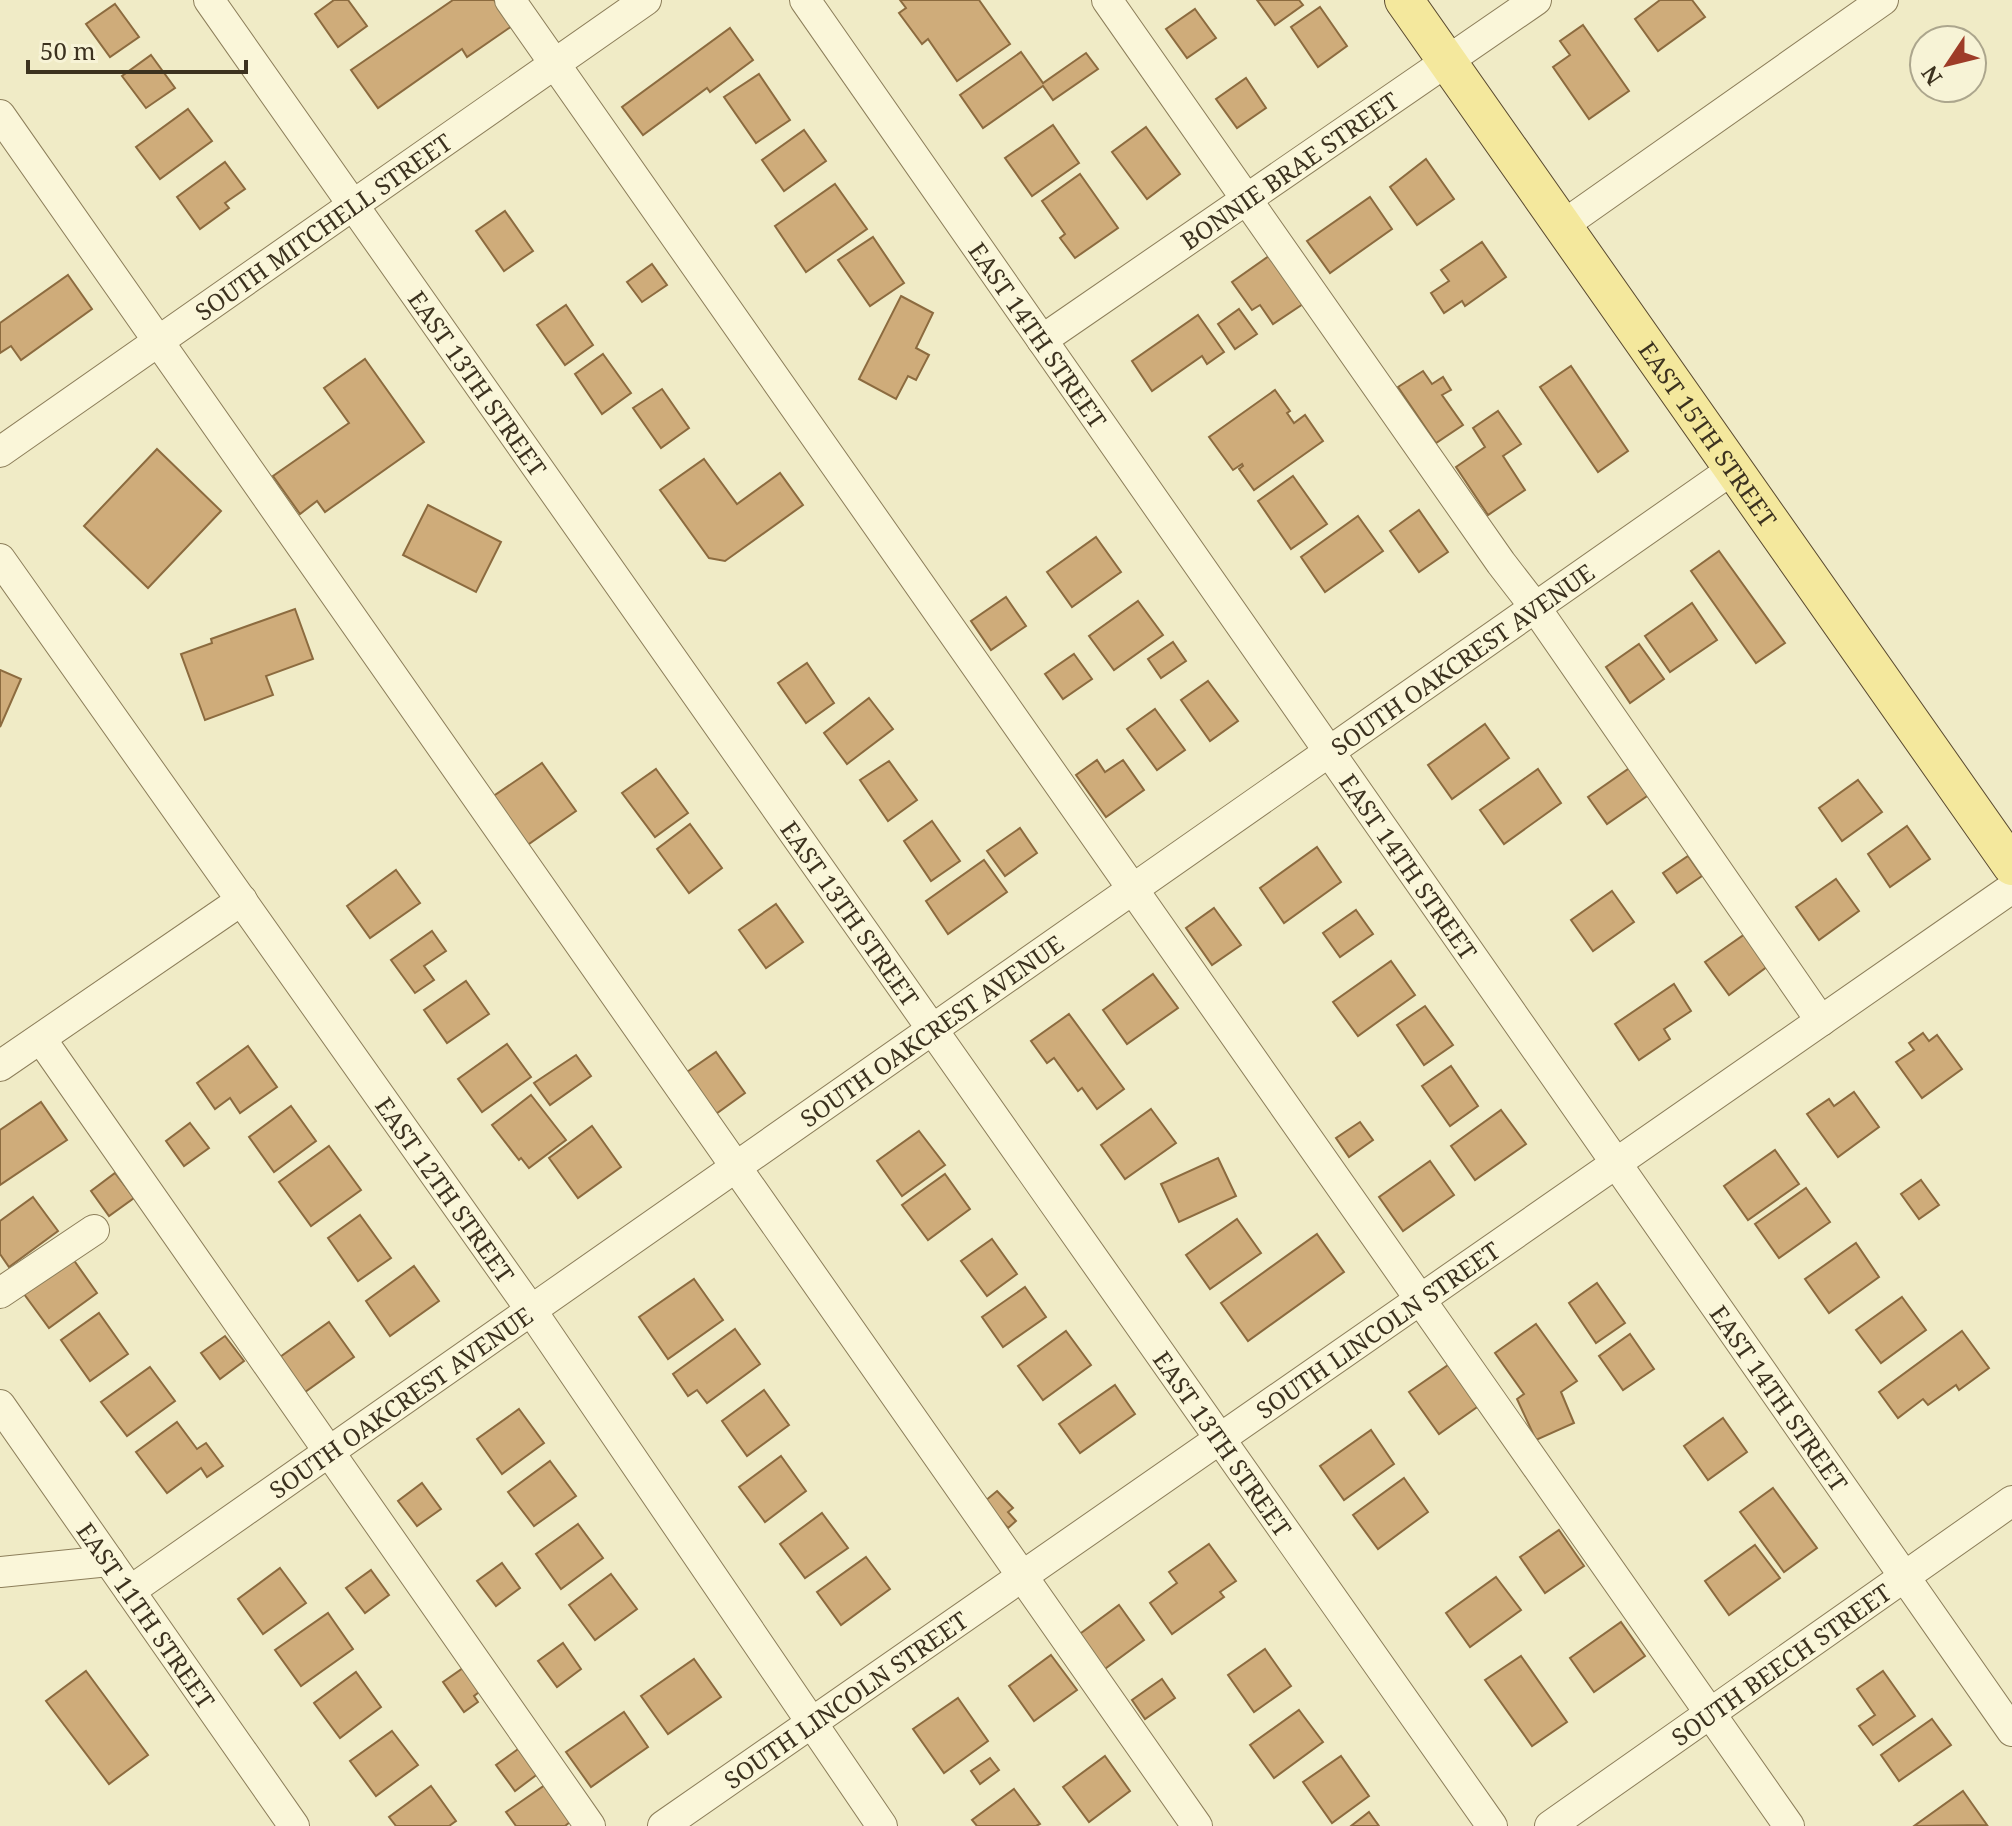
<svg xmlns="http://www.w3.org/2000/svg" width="2012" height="1826" font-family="'Noto Serif',serif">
  <rect width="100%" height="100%" fill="#f0ebc6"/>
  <g fill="#cfac7a" stroke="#8c6b3f" stroke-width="2">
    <polygon points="334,0 348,0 367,26 338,47 315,14"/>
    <polygon points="453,0 494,0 512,26 467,57 462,49 378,108 351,70"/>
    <polygon points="900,0 979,0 1010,44 957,81 928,39 922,44 899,13 906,8"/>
    <polygon points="1257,0 1299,0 1303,5 1275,25"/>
    <polygon points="1660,0 1692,0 1705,17 1658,51 1635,19"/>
    <polygon points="115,4 139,37 110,57 86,24"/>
    <polygon points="1320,7 1347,46 1318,67 1291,27"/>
    <polygon points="1195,9 1216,38 1187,58 1166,29"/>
    <polygon points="1583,25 1629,91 1589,119 1553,67 1570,55 1560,41"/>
    <polygon points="730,28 753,60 710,92 707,88 643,135 622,107"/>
    <polygon points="1021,52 1043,83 1086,53 1098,69 1053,100 1043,86 983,128 960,95"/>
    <polygon points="151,55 175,88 146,108 122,76"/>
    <polygon points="759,74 790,120 756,143 724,97"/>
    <polygon points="1246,78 1266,108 1237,128 1216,99"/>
    <polygon points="188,109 212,141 160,179 136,147"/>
    <polygon points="1053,125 1079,163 1032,196 1005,158"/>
    <polygon points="1146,127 1180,174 1147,199 1112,152"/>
    <polygon points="804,130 826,161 784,191 762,160"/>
    <polygon points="1426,159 1454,199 1417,225 1390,187"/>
    <polygon points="225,162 245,189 225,203 229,208 200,229 177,197"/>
    <polygon points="1080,174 1118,228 1075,258 1060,238 1065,234 1042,201"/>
    <polygon points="835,184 867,229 806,272 775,226"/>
    <polygon points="1370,197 1392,229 1330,273 1307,241"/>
    <polygon points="505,211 533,251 504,271 476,231"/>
    <polygon points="873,237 904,283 870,306 838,260"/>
    <polygon points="1482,242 1506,277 1465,306 1462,301 1444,313 1431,293 1449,281 1441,270"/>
    <polygon points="1269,256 1303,304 1273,324 1260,305 1252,310 1232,282"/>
    <polygon points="652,264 667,285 642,302 627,282"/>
    <polygon points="68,275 92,309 21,360 11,346 0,353 0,323"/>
    <polygon points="901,296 933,313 916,348 929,355 916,380 908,376 896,399 859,379"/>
    <polygon points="566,305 593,345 565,365 537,325"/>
    <polygon points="1239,309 1257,334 1235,349 1218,324"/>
    <polygon points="1198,315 1224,352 1207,364 1202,356 1152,391 1132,361"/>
    <polygon points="603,354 631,393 602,414 575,374"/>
    <polygon points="365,359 424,442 325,512 317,501 300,514 273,476 349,423 324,388"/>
    <polygon points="1571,366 1628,451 1598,472 1540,387"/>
    <polygon points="1423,371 1432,384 1443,377 1451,390 1442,395 1463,425 1436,443 1398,387"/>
    <polygon points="662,389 689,428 661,448 633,408"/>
    <polygon points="1275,390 1290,411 1287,413 1294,423 1305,415 1323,441 1254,490 1239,469 1243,466 1242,464 1233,470 1209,437"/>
    <polygon points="1498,411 1521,444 1503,456 1525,490 1488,515 1456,467 1485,447 1473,428"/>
    <polygon points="157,449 221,511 148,588 84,526"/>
    <polygon points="704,459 737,504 780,473 803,505 725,561 709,558 660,490"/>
    <polygon points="1293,476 1327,524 1291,549 1258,501"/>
    <polygon points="428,505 501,542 476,592 403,555"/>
    <polygon points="1419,510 1448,552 1419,572 1390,531"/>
    <polygon points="1358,516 1383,551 1325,592 1301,557"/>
    <polygon points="1096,537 1121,572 1072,607 1047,572"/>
    <polygon points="1719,551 1785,643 1756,663 1691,571"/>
    <polygon points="1006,597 1026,626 991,650 971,621"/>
    <polygon points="1138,601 1163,635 1114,670 1089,636"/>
    <polygon points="1692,603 1717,640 1670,672 1645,636"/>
    <polygon points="295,609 313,659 266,676 273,695 205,720 181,654 212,643 211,639"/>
    <polygon points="1173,642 1186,661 1161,678 1148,659"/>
    <polygon points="1639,644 1664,679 1630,703 1606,667"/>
    <polygon points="1074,654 1092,679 1063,699 1045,674"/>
    <polygon points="807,663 834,703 806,723 778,683"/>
    <polygon points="0,670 21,679 0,727"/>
    <polygon points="1208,681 1238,721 1210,741 1181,700"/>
    <polygon points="869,698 893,729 847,764 824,733"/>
    <polygon points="1155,709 1185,750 1157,770 1127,729"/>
    <polygon points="1485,724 1509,758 1452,799 1428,765"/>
    <polygon points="1097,760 1105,772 1123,760 1144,790 1106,817 1076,775"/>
    <polygon points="889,761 917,800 888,821 860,780"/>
    <polygon points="542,763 576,811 526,846 492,797"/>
    <polygon points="1631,767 1650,794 1607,824 1588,797"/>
    <polygon points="656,769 688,813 655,837 622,793"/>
    <polygon points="1538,769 1561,803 1504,844 1480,810"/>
    <polygon points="1858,780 1882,812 1842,841 1819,808"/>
    <polygon points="932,821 960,861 931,881 904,841"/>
    <polygon points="690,824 722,868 689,893 657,849"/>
    <polygon points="1907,826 1930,859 1890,887 1868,854"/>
    <polygon points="1020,828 1037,853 1005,876 987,851"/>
    <polygon points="1317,847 1341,882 1284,923 1260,888"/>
    <polygon points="1688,856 1702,876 1677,893 1663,873"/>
    <polygon points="984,860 1007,892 948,934 926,901"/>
    <polygon points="396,870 420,903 370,938 347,906"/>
    <polygon points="1836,879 1859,911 1819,940 1796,907"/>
    <polygon points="1612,891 1634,922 1593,951 1571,920"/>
    <polygon points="776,904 803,942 766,968 739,930"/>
    <polygon points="1214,908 1241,945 1212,965 1186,928"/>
    <polygon points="1356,910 1373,934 1340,957 1323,933"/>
    <polygon points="432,931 446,951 424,966 434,980 415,993 391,960"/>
    <polygon points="1745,934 1768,966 1729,995 1705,962"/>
    <polygon points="1391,961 1415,995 1358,1036 1333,1002"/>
    <polygon points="1153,974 1178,1008 1127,1044 1103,1010"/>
    <polygon points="466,981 489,1014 447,1043 424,1010"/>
    <polygon points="1674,984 1691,1011 1664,1029 1670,1039 1639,1060 1615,1024"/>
    <polygon points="1425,1006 1453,1045 1424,1065 1397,1025"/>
    <polygon points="1069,1014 1124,1089 1097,1109 1082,1088 1078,1091 1054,1058 1047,1063 1031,1041"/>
    <polygon points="1923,1033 1929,1041 1937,1035 1962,1069 1922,1098 1896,1062 1914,1050 1909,1043"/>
    <polygon points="507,1044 531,1077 482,1112 458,1079"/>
    <polygon points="248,1046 277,1087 240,1113 230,1098 215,1109 197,1083"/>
    <polygon points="716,1052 745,1093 713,1116 684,1074"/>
    <polygon points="576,1055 591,1076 550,1105 534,1083"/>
    <polygon points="1451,1066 1478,1106 1450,1126 1422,1086"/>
    <polygon points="1854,1092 1879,1127 1838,1157 1807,1114 1829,1099 1834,1106"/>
    <polygon points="531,1095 566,1140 529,1168 521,1158 519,1160 492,1125"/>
    <polygon points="41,1102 67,1140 0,1185 0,1130"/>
    <polygon points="291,1106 316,1141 274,1172 249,1137"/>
    <polygon points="1151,1109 1176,1143 1125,1179 1101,1145"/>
    <polygon points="1501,1110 1526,1144 1475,1180 1451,1146"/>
    <polygon points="1360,1122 1373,1140 1349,1157 1336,1138"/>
    <polygon points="190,1123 209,1148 184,1166 166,1141"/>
    <polygon points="592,1126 621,1167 578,1198 549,1158"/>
    <polygon points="919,1131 945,1165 902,1196 877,1161"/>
    <polygon points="329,1146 361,1190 311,1226 279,1182"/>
    <polygon points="1775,1150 1799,1184 1748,1220 1724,1186"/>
    <polygon points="1218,1158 1236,1196 1179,1222 1161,1184"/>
    <polygon points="1430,1161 1454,1195 1403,1231 1379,1197"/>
    <polygon points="115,1173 134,1198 109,1216 91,1191"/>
    <polygon points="945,1174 970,1209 928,1240 902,1205"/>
    <polygon points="1921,1180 1939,1205 1919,1219 1901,1194"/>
    <polygon points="1806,1188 1830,1222 1779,1258 1755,1224"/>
    <polygon points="33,1197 58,1231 9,1267 0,1254 0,1221"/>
    <polygon points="360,1215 391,1258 358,1281 328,1238"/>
    <polygon points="1237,1219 1261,1253 1210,1289 1186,1255"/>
    <polygon points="1317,1234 1344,1272 1248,1341 1221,1303"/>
    <polygon points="992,1239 1017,1274 987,1296 961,1261"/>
    <polygon points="1856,1243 1879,1277 1829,1313 1805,1279"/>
    <polygon points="73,1259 97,1293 49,1328 24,1294"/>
    <polygon points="414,1266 439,1301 390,1336 366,1301"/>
    <polygon points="694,1279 723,1320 668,1359 639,1317"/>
    <polygon points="1597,1283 1625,1323 1596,1343 1569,1303"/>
    <polygon points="1025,1287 1046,1317 1003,1347 982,1317"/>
    <polygon points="1902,1297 1926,1330 1881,1363 1856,1330"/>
    <polygon points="99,1313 128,1354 90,1381 61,1340"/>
    <polygon points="329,1322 354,1357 305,1392 280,1357"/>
    <polygon points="1536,1324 1577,1381 1561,1392 1574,1423 1536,1440 1517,1399 1524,1394 1495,1353"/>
    <polygon points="735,1329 760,1364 707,1403 697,1390 688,1396 673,1374"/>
    <polygon points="1066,1331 1091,1365 1043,1400 1018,1366"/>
    <polygon points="1962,1331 1989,1368 1959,1390 1956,1385 1928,1405 1923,1399 1898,1418 1879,1392"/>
    <polygon points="1630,1334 1654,1369 1623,1390 1599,1356"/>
    <polygon points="225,1336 244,1361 220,1379 201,1353"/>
    <polygon points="1451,1363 1480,1405 1439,1434 1409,1392"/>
    <polygon points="150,1367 175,1401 127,1436 101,1402"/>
    <polygon points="1115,1385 1135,1414 1080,1453 1059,1424"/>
    <polygon points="764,1390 789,1425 747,1456 722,1421"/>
    <polygon points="519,1409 544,1443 502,1474 477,1439"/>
    <polygon points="1723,1418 1747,1452 1708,1480 1684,1446"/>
    <polygon points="177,1422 197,1449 206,1443 223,1466 207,1477 201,1468 167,1493 136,1452"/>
    <polygon points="1371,1430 1394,1464 1344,1500 1320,1466"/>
    <polygon points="781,1456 806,1491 765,1522 739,1487"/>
    <polygon points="550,1461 576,1496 534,1526 508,1492"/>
    <polygon points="1404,1478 1428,1512 1378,1549 1353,1515"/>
    <polygon points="422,1483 441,1509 417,1526 398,1501"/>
    <polygon points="1773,1488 1817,1548 1784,1572 1740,1512"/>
    <polygon points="997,1491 1013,1508 1008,1512 1016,1521 1008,1528 985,1501"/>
    <polygon points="822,1513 848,1548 805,1578 780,1544"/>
    <polygon points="578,1524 603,1558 561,1589 536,1554"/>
    <polygon points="1559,1530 1584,1566 1545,1593 1520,1557"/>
    <polygon points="1209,1544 1236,1581 1220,1592 1224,1597 1172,1634 1150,1603 1177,1583 1169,1572"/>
    <polygon points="1755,1545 1780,1578 1729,1615 1705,1581"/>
    <polygon points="866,1557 890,1589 841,1625 817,1592"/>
    <polygon points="502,1563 520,1588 496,1606 477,1581"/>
    <polygon points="280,1568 306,1603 263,1634 238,1599"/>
    <polygon points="371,1570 389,1595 365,1613 346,1588"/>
    <polygon points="611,1574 637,1609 595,1640 569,1605"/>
    <polygon points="1496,1577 1521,1610 1470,1647 1446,1613"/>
    <polygon points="1119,1605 1144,1640 1102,1671 1077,1636"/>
    <polygon points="328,1613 353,1649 301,1686 275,1650"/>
    <polygon points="1621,1622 1645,1656 1594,1692 1570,1658"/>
    <polygon points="563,1643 581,1669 557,1687 538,1661"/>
    <polygon points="1265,1649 1291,1686 1254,1712 1228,1675"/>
    <polygon points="1051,1655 1077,1690 1034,1721 1009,1686"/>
    <polygon points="1521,1656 1567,1722 1532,1746 1485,1680"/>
    <polygon points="694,1659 721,1697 668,1734 641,1696"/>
    <polygon points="466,1666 483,1689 474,1696 478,1702 464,1712 443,1682"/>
    <polygon points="86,1671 148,1755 109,1784 46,1701"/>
    <polygon points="1883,1671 1915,1716 1873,1745 1859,1726 1875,1715 1857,1689"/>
    <polygon points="356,1672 381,1707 340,1738 314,1703"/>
    <polygon points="1162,1679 1175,1698 1145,1719 1132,1700"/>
    <polygon points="958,1698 988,1741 944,1773 913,1729"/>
    <polygon points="1299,1710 1323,1742 1274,1778 1250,1745"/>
    <polygon points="624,1712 648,1747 591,1787 566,1752"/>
    <polygon points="1932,1719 1951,1745 1899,1781 1881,1755"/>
    <polygon points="392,1731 418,1765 376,1796 350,1761"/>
    <polygon points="521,1747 539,1773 515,1791 496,1765"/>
    <polygon points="1105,1756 1130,1791 1089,1822 1063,1787"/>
    <polygon points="1341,1756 1369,1796 1332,1823 1303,1782"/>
    <polygon points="990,1758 999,1770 980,1784 971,1771"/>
    <polygon points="545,1785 570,1822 565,1826 516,1826 506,1812"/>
    <polygon points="431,1786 456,1821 449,1826 396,1826 389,1817"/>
    <polygon points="1014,1789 1040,1824 1036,1826 977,1826 972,1820"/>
    <polygon points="1963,1791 1987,1825 1914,1826"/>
    <polygon points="1369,1812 1379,1826 1351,1826"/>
  </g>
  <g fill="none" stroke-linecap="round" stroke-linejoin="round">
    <g stroke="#8c7e5a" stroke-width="32">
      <g id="minor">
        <path id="s1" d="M209,0l1283,1826"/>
        <polyline points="510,0 1789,1826"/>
        <path id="s2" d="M805,0l1207,1731"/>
        <polyline points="1107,0 1501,563 1535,607 1821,1021"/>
        <polyline points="0,115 1197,1826"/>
        <polyline points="1562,226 1883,0"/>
        <path id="s3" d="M1042,340l494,-340"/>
        <path id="s4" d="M0,452l646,-452"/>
        <path id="s5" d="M0,559l531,751 351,516"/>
        <polyline points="41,1039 590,1826"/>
        <polyline points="0,1066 242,900"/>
        <polyline points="0,1293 94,1230"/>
        <path id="s6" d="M0,1405l294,421"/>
        <polyline points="0,1572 109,1561"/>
        <path id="s7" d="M130,1591l1603,-1122"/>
        <path id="s8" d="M663,1826l1349,-938"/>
        <path id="s9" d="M1550,1826l462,-325"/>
      </g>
    </g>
    <g stroke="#5a4a2f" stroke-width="40">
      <g id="major">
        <path id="s10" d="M1404,0l608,866"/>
      </g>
    </g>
    <use href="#minor" stroke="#faf6d9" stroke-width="30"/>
    <use href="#major" stroke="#f4e89d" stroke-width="38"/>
  </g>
  <g text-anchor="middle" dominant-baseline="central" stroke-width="8" stroke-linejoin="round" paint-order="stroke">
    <g font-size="24" fill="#3c321f" stroke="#f7f3d6">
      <text stroke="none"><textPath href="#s3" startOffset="300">BONNIE BRAE STREET</textPath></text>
      <text stroke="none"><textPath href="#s4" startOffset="394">SOUTH MITCHELL STREET</textPath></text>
      <text stroke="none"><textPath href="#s2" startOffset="408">EAST 14TH STREET</textPath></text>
      <text stroke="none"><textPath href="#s1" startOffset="468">EAST 13TH STREET</textPath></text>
      <text stroke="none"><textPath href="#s10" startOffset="530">EAST 15TH STREET</textPath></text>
      <text stroke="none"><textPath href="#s7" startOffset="1626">SOUTH OAKCREST AVENUE</textPath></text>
      <text stroke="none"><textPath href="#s2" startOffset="1056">EAST 14TH STREET</textPath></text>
      <text stroke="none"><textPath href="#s1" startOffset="1116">EAST 13TH STREET</textPath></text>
      <text stroke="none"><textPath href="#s7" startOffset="978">SOUTH OAKCREST AVENUE</textPath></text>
      <text stroke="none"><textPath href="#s5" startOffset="772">EAST 12TH STREET</textPath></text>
      <text stroke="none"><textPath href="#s8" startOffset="870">SOUTH LINCOLN STREET</textPath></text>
      <text stroke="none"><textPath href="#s2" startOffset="1704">EAST 14TH STREET</textPath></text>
      <text stroke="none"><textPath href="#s7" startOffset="330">SOUTH OAKCREST AVENUE</textPath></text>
      <text stroke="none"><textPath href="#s1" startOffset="1764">EAST 13TH STREET</textPath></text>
      <text stroke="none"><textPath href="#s6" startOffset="256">EAST 11TH STREET</textPath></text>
      <text stroke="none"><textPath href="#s9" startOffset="282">SOUTH BEECH STREET</textPath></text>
      <text stroke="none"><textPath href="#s8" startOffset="222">SOUTH LINCOLN STREET</textPath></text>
    </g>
  </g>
  <g transform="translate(1948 64) rotate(235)"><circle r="38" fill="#f7f3d6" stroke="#aca68d" stroke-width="2"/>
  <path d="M0-6L14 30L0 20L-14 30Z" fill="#9e3c28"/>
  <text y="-12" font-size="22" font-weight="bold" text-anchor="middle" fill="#3c321f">N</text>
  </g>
  <path d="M28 60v12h218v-12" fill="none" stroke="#3c321f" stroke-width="4"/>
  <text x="40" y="60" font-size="24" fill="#3c321f" stroke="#f7f3d6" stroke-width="6" paint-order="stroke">50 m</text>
</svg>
